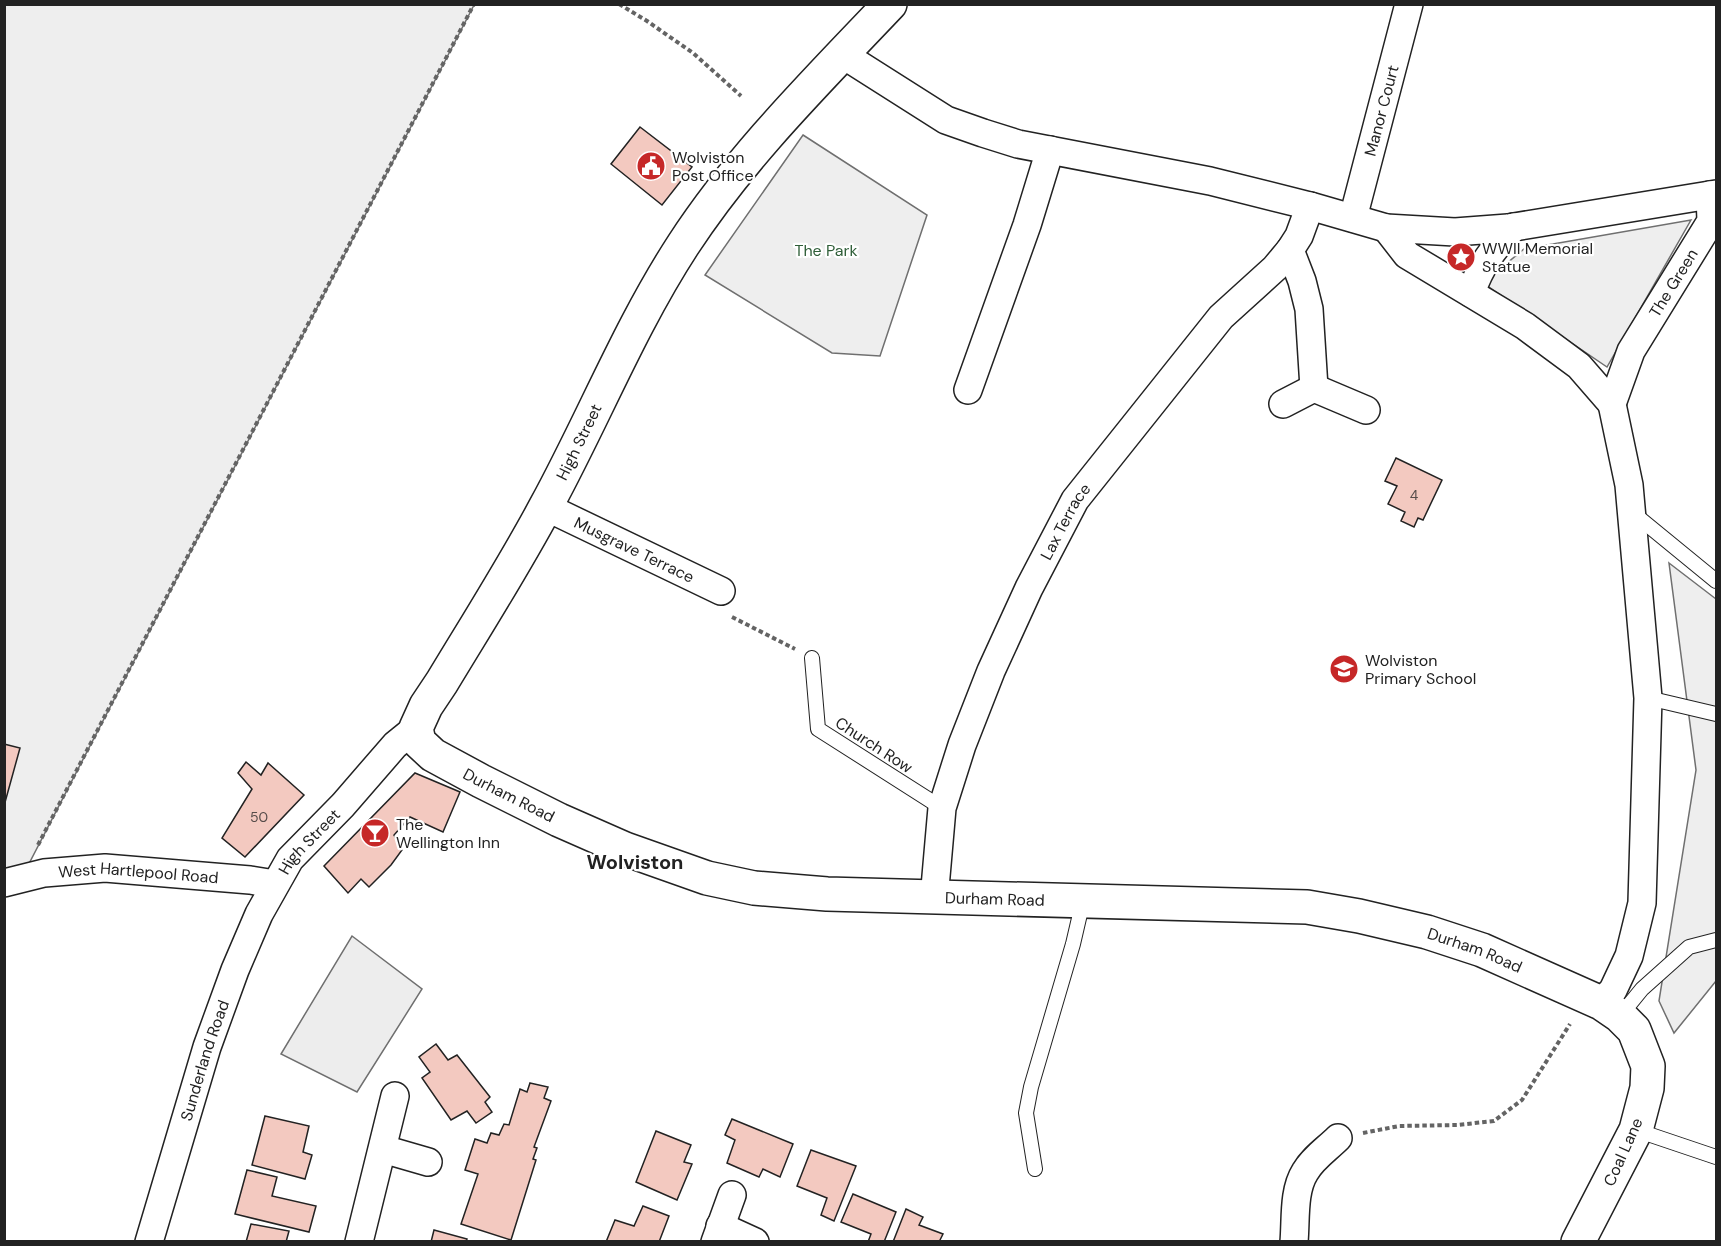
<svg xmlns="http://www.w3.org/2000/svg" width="1721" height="1246" font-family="'DM Sans',sans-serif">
  <rect width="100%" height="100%" fill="#fff"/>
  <g fill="#eee" stroke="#6f6f6f" stroke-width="1.5">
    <polygon points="5,5 474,5 21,879 5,880"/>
    <polygon points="803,135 927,215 880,356 832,353 705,275"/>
    <polygon points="1691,220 1607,367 1483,283 1524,249"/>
    <polygon points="1669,563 1716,599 1716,981 1674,1033 1659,1001 1696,770"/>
  </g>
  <polygon fill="#ededed" stroke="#6f6f6f" stroke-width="1.5" points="352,936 422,989 357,1092 281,1054"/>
  <g fill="#f3c9c0" stroke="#222" stroke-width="1.5">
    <polygon points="640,127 692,167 662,205 611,164"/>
    <polygon points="1396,458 1442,480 1423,520 1418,518 1414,527 1401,521 1405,512 1388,504 1397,486 1385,481"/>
    <polygon points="4,744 20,748 4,806"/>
    <polygon points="246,762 261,775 268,763 304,795 245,857 222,838 252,789 238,773"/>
    <polygon points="415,773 460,792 443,832 410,817 394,835 402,850 391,865 369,887 361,879 348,893 324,866"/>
    <polygon points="436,1044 448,1060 457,1055 490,1097 485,1102 492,1112 476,1123 467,1111 451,1120 422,1078 430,1072 419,1057"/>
    <polygon points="530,1083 548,1087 544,1098 551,1101 534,1147 537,1148 533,1159 536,1160 511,1240 461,1224 478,1174 465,1170 475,1139 487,1143 491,1133 499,1135 504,1124 509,1125 520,1089 527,1092"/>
    <polygon points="265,1116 309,1126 303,1152 312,1155 305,1179 252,1165"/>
    <polygon points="732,1119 793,1144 780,1177 763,1169 759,1177 727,1163 735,1140 725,1135"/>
    <polygon points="656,1131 691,1145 684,1162 692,1164 677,1200 636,1182"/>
    <polygon points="811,1150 856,1166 834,1221 821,1215 827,1198 797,1186"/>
    <polygon points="247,1170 277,1177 272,1196 316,1206 309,1232 235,1214"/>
    <polygon points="853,1194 896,1212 884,1242 868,1242 871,1234 841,1222"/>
    <polygon points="643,1206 669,1216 659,1242 606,1242 615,1220 634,1226"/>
    <polygon points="906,1209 923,1217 919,1225 943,1234 939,1242 893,1242"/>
    <polygon points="251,1224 289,1231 286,1242 246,1242"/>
    <polygon points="434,1230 467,1239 466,1242 431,1242"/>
  </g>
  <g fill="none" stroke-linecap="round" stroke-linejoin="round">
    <g stroke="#222" stroke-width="16">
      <g id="service">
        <polyline points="1633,513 1716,581"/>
        <polyline points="812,658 818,729 942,808"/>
        <polyline points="1648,698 1716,714"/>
        <polyline points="1620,1016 1642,989 1689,947 1716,940"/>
        <polyline points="1636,1130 1716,1157"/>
        <polyline points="1035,1169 1026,1113 1031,1087 1073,944 1083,901"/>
      </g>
    </g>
    <g stroke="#222" stroke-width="30">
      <g id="minor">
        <polyline points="842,54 946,120 983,133 1018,144 1210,181 1310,206 1386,228 1455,232 1508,228 1716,194"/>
        <path id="s1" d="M1353,218l56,-214"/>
        <path id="s2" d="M1386,228l21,27 118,71 54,40 33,38 19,-53 80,-130 -1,-26"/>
        <polyline points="1290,250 1302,281 1309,309 1314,388"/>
        <path d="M1471,293c9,-27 23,-46 43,-66"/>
        <polyline points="968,390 1027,225 1050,150"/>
        <polyline points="1283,404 1314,388 1366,410"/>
        <path id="s3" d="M546,507l175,84"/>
        <path id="s4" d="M4,883l40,-10 61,-5 145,12 25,4"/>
        <path id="s5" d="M934,899l8,-91 20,-63 29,-74 38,-83 46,-88 146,-183 54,-49 15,-18 9,-14 11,-30"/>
        <polyline points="1601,1003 1613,990 1629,956 1642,903 1648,698 1629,485 1612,404"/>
        <polyline points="383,1149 428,1162"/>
        <polyline points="720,1226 755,1242"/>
        <path id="s6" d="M149,1242l58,-195 28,-77 24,-56 31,-55 53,-54 52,-60 21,-17"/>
        <polyline points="359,1242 395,1096"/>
        <polyline points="715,1242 732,1195"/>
        <path d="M1294,1242c2,-22 -1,-51 11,-70 8,-14 22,-23 33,-34"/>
      </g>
    </g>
    <g stroke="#222" stroke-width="36">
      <g id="tertiary">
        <path id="s7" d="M890,4c-73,77 -149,152 -207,241 -54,83 -90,175 -137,261 -32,60 -69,118 -104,176l-16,24 -10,22 3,14 14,13 48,26 78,39 66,29 82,29 47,10 73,6 480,13 52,9 68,16 55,18 119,53 19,13 14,14 14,36 -1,22 -11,42 -58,112"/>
      </g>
    </g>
    <g stroke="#646464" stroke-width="4" stroke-dasharray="4.5 3" stroke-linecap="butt">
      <polyline points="619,4 647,21 693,53 741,96"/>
      <polyline points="732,617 795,649"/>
      <polyline points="38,845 474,4"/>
      <polyline points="1363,1133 1399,1126 1457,1125 1494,1121 1522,1100 1570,1024"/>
    </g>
    <use href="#service" stroke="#fff" stroke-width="14"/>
    <use href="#minor" stroke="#fff" stroke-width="27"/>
    <use href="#tertiary" stroke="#fff" stroke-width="33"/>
  </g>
  <defs>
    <g id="civic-disc" transform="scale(1.5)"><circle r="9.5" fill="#c62828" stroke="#fff"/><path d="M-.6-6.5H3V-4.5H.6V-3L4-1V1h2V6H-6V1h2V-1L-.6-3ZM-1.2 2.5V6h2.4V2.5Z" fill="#fff"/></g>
    <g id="sight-disc" transform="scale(1.5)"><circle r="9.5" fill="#c62828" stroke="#fff"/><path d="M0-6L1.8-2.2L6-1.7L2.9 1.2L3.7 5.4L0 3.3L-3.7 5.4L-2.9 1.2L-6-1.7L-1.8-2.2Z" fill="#fff"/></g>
    <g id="school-disc" transform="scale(1.5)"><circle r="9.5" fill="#c62828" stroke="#fff"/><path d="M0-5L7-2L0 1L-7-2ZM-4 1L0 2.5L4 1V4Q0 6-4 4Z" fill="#fff"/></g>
    <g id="bar-disc" transform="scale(1.5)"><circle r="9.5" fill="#c62828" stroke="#fff"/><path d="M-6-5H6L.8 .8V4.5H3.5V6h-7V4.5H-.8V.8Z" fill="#fff"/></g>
  </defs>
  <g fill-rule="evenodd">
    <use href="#civic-disc" x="651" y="166"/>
    <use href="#sight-disc" x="1461" y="257"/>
    <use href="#school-disc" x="1344" y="669"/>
    <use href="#bar-disc" x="375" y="833"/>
  </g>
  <g text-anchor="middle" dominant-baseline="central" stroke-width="4.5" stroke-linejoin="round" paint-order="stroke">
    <g font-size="14" fill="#564c4a">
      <text x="1414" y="495">4</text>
      <text x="259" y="817">50</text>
    </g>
    <g font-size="16" fill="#222" stroke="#fff">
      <text stroke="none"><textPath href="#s1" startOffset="111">Manor Court</textPath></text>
      <text stroke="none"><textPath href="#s2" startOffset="426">The Green</textPath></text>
      <text transform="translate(579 442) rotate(-64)">High Street</text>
      <text stroke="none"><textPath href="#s5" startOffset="404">Lax Terrace</textPath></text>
      <text stroke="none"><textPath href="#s3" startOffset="98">Musgrave Terrace</textPath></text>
      <text transform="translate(874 745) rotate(33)">Church Row</text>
      <text stroke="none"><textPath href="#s7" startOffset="990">Durham Road</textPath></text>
      <text stroke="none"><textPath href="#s6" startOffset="435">High Street</textPath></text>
      <text stroke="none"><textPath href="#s4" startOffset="136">West Hartlepool Road</textPath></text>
      <text stroke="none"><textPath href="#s7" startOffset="1494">Durham Road</textPath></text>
      <text stroke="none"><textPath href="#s7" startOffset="1980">Durham Road</textPath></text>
      <text stroke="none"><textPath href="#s6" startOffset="190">Sunderland Road</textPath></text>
      <text transform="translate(1623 1152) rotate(-66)">Coal Lane</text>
    </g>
    <g font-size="16" fill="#222" stroke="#fff" text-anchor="start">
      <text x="672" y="157">Wolviston<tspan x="672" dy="18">Post Office</tspan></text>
      <text x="1482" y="248">WWII Memorial<tspan x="1482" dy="18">Statue</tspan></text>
      <text x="1365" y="660">Wolviston<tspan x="1365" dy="18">Primary School</tspan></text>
      <text x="396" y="824">The<tspan x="396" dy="18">Wellington Inn</tspan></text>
    </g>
    <g font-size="16" fill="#2f5e38" stroke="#fff">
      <text x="826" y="250">The Park</text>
    </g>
    <g font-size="20" font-weight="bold" fill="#222" stroke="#fff">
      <text x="635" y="862">Wolviston</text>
    </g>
  </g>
  <rect width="1721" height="1246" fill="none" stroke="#222222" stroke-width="12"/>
</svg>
